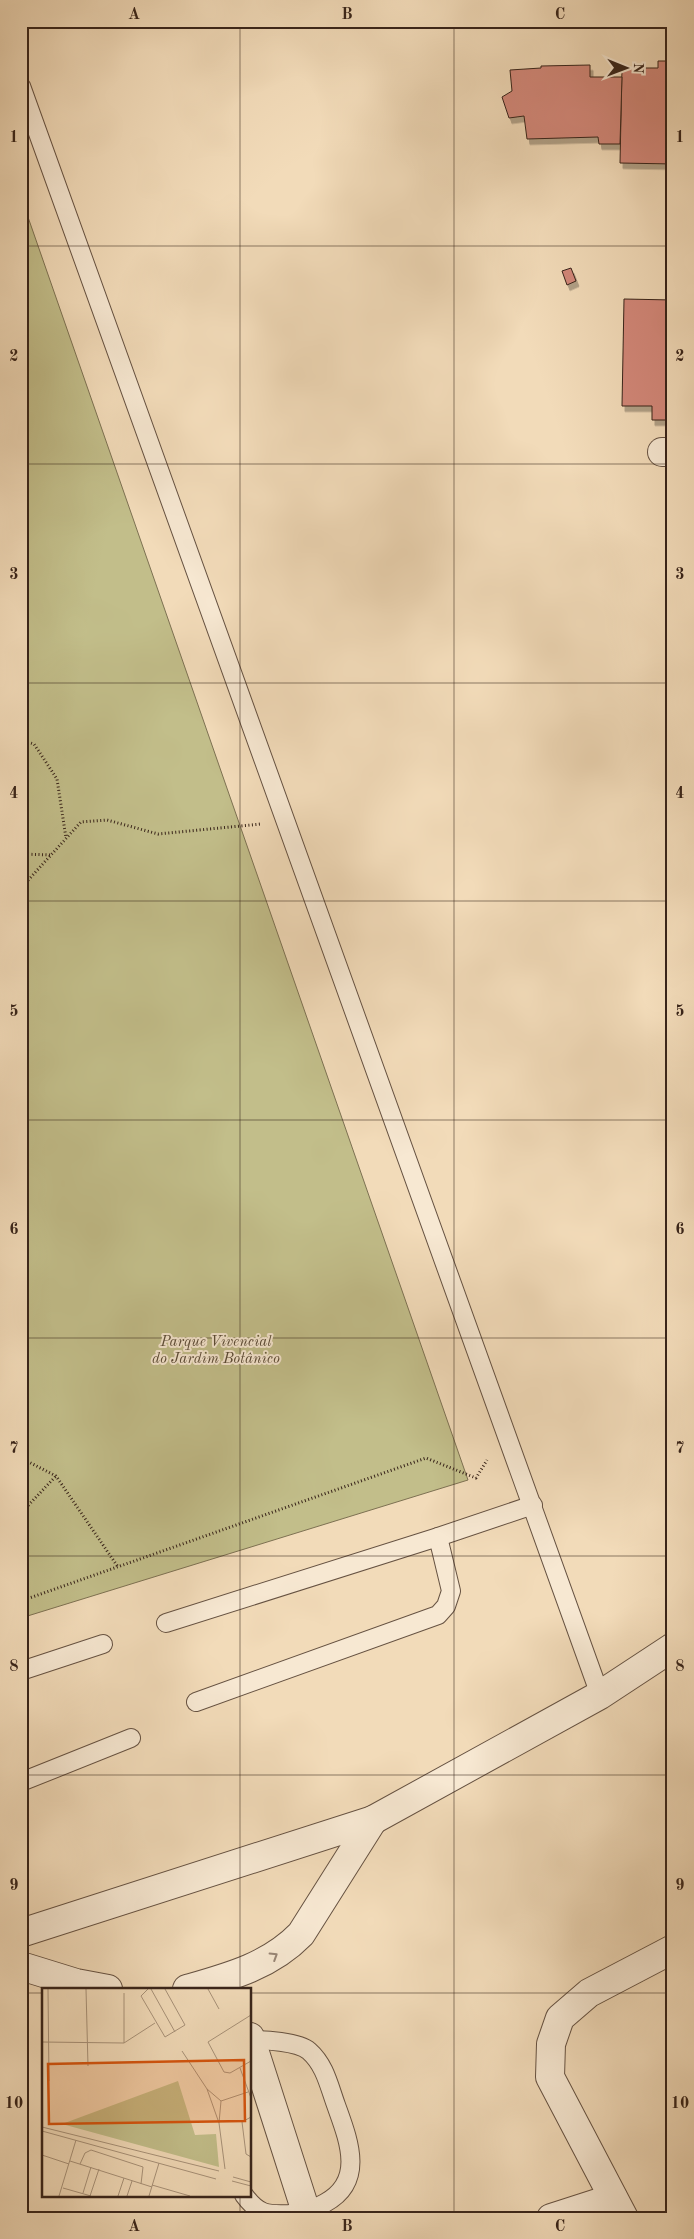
<svg xmlns="http://www.w3.org/2000/svg" width="694" height="2239" font-family="'Old Standard TT',serif">
  <defs>
    <filter id="shadow"><feDropShadow dx="3" dy="5.5" stdDeviation="0" flood-color="#0004"/></filter>
  </defs>
  <rect width="100%" height="100%" fill="#f2dbb9"/>
  <filter id="stains"><feTurbulence type="fractalNoise" baseFrequency=".004" numOctaves="4"/><feColorMatrix values="0 0 0 0 .2 0 0 0 0 .09 0 0 0 0 .02 0 0 0 .5 -.17"/></filter>
  <radialGradient id="worn" r=".72"><stop offset=".6" stop-color="#630" stop-opacity="0"/><stop offset="1" stop-color="#630" stop-opacity=".3"/></radialGradient>
  <polygon fill="#c2be8a" stroke="#7d7152" points="21,197 468,1480 21,1618"/>
  <g fill="#d3887a" stroke="#38241a" filter="url(#shadow)">
    <polygon points="658,61 673,61 673,164 620,163 622,68 658,68"/>
    <polygon points="590,65 590,77 622,77 620,144 599,144 598,137 527,139 524,116 509,118 502,97 512,91 510,70 541,68 541,66"/>
    <polygon points="571,268 576,281 567,285 562,271"/>
    <polygon points="624,299 673,300 673,420 652,420 652,406 622,406"/>
    <rect x="670" y="530" width="3" height="34"/>
  </g>
  <g fill="none" stroke-linecap="round" stroke-linejoin="round">
    <g stroke="#665242" stroke-width="20">
      <g id="lane">
        <polyline points="21,86 600,1695"/>
        <polyline points="438,1537 533,1505"/>
        <polyline points="166,1623 438,1537 451,1591 446,1606 438,1615 196,1702"/>
        <polyline points="21,1671 103,1644"/>
        <polyline points="21,1782 131,1738"/>
        <path d="M244,2195c14,19 22,20 45,19 15,-1 23,-4 36,-11 41,-22 23,-64 11,-98 -7,-19 -11,-40 -27,-54 -10,-9 -46,-12 -59,-10"/>
      </g>
    </g>
    <g stroke="#665242" stroke-width="30">
      <g id="street">
        <polyline points="662,452 673,452"/>
        <polyline points="21,1933 373,1820 600,1695 673,1647"/>
        <polyline points="21,1966 76,1983 108,1989"/>
        <path d="M187,1989c42,-12 83,-23 114,-55l72,-114"/>
        <polyline points="250,2037 308,2218"/>
        <polyline points="551,2218 613,2198"/>
        <polyline points="624,2218 550,2077 551,2044 560,2018 589,1993 673,1949"/>
      </g>
    </g>
    <g stroke="#38241a" stroke-width="3" stroke-dasharray="1 2.5" stroke-linecap="butt">
      <polyline points="21,740 34,744 57,779 66,838"/>
      <polyline points="21,854 51,855"/>
      <polyline points="21,888 81,822 107,820 158,834 261,824"/>
      <polyline points="21,1458 56,1476 118,1567"/>
      <polyline points="21,1513 56,1476"/>
      <polyline points="21,1601 426,1458 476,1478 487,1460"/>
    </g>
    <use href="#lane" stroke="#f7e8d2" stroke-width="18"/>
    <use href="#street" stroke="#f7e8d2" stroke-width="28"/>
  </g>
  <defs><path id="oneway-chevron" d="M-2-3.5L2.5 0L-2 3.5" fill="none" stroke-width="1.6" stroke-linecap="round" stroke-linejoin="round" transform="scale(1.25)"/></defs>
  <use stroke="#988676" href="#oneway-chevron" transform="translate(274 1956) rotate(-32)"/>
  <path fill="none" stroke="#38241a" stroke-width="1" stroke-opacity="0.55" d="M240,21v1968M454,21v2197M21,246h652M21,464h652M21,683h652M21,901h652M21,1120h652M21,1338h652M21,1556h652M21,1775h652M21,1993h23M250,1993h423M240,2195v23"/>
  <g text-anchor="middle" dominant-baseline="central" stroke-width="4" stroke-linejoin="round" paint-order="stroke">
    <g font-size="15" font-style="italic" fill="#5a4a36" stroke="#f7e8d2">
      <text x="216" y="1342">Parque Vivencial<tspan x="216" dy="17">do Jardim Botânico</tspan></text>
    </g>
  </g>
  <g transform="translate(42 1988)">
    <rect width="209" height="209" fill="#f2dbb9"/>
    <path d="M136,93l17,54 21,-1 3,33 -157,-43z" fill="#c2be8a"/>
    <path fill="none" stroke="#a89279" stroke-width="1" d="M6,1l1,92M44,1l2,77M106,1l-7,7 24,41 20,-12 -20,-36M109,1l24,43M166,1l11,20M82,5v50M209,27l-43,27 16,30 6,1 21,-12M0,54l82,1 31,-20M140,63l25,38 12,34 6,46M198,80l11,30M165,101l14,12 -2,22M179,113l27,-9M209,129l-9,5 4,32 5,3M0,139l177,44M0,143l174,48M0,167l27,9M28,173l82,26M38,176l5,-11 6,-3 52,17 -2,17M191,189l18,5M190,193l19,5M110,197l38,11M21,200l28,8M41,205l8,-26M17,208l17,-56M48,208l9,-27M76,208l6,-18M85,208l5,-15M107,208l10,-33"/>
    <path fill="#d6540d" fill-opacity="0.15" stroke="#d6540d" stroke-width="2.5" d="M202,72l1,61 -196,3 -1,-60z"/>
    <rect width="209" height="209" fill="none" stroke="#38241a" stroke-width="2.5"/>
  </g>
  <rect width="694" height="2239" fill="none" stroke="#f2dbb9" stroke-width="55"/>
  <g transform="translate(626 68) rotate(91)" stroke="#f7e8d2" stroke-width="4" paint-order="stroke">
  <path d="M0-4L9 19L0 12L-9 19Z" fill="#38241a"/>
  <text y="-8" font-size="14" font-weight="bold" text-anchor="middle" fill="#38241a">N</text>
  </g>
  <rect x="28" y="28" width="638" height="2184" fill="none" stroke="#38241a" stroke-width="2"/>
  <g font-size="16" text-anchor="middle" font-weight="bold" fill="#38241a">
    <text x="134" y="19">A</text>
    <text x="347" y="19">B</text>
    <text x="560" y="19">C</text>
    <text x="14" y="142">1</text>
    <text x="680" y="142">1</text>
    <text x="14" y="361">2</text>
    <text x="680" y="361">2</text>
    <text x="14" y="579">3</text>
    <text x="680" y="579">3</text>
    <text x="14" y="798">4</text>
    <text x="680" y="798">4</text>
    <text x="14" y="1016">5</text>
    <text x="680" y="1016">5</text>
    <text x="14" y="1234">6</text>
    <text x="680" y="1234">6</text>
    <text x="14" y="1453">7</text>
    <text x="680" y="1453">7</text>
    <text x="14" y="1671">8</text>
    <text x="680" y="1671">8</text>
    <text x="14" y="1890">9</text>
    <text x="680" y="1890">9</text>
    <text x="14" y="2108">10</text>
    <text x="680" y="2108">10</text>
    <text x="134" y="2231">A</text>
    <text x="347" y="2231">B</text>
    <text x="560" y="2231">C</text>
  </g>
  <rect width="100%" height="100%" filter="url(#stains)"/>
  <rect width="100%" height="100%" fill="url(#worn)"/>
</svg>
